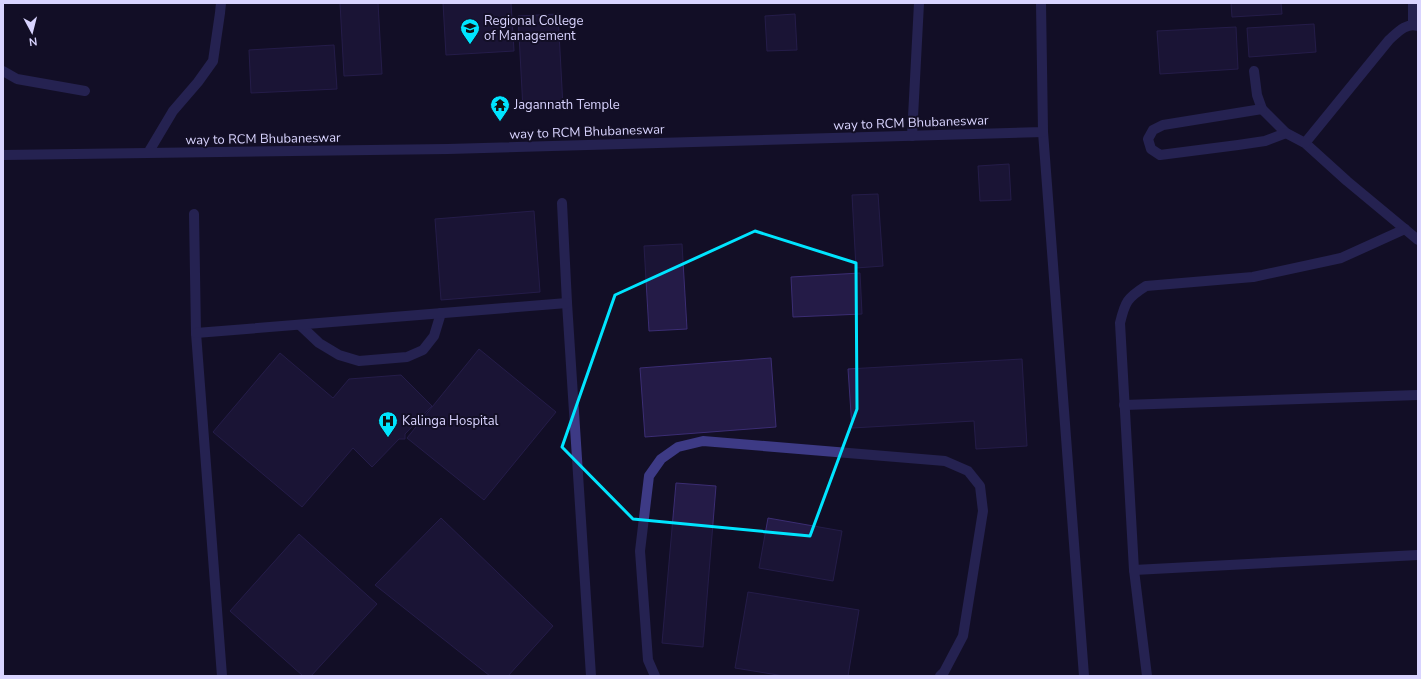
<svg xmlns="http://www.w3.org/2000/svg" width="1421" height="679" font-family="'Nunito Sans',sans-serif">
  <rect width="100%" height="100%" fill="#130f26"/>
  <g fill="#241b47" stroke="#3b2d73">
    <polygon points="340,3 378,3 382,74 344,76"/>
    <polygon points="443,3 511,3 514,51 446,55"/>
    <polygon points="1231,3 1281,3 1282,14 1232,17"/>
    <polygon points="558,14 563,107 523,109 518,16"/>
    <polygon points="795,14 797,50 767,51 765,16"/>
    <polygon points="1314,24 1316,52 1249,57 1247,28"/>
    <polygon points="1236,27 1238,69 1160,74 1157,31"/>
    <polygon points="334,45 337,89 251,93 249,50"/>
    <polygon points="1009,164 1011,200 980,201 978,166"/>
    <polygon points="878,194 883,266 856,268 852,195"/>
    <polygon points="534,211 540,292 441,300 435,219"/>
    <polygon points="682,244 687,329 649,331 644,246"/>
    <polygon points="860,273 862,314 793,317 791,277"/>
    <polygon points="479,349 556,412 484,500 407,438"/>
    <polygon points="280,353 333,398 349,379 401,375 432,406 405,434 405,439 399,439 372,467 353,448 302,507 213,432"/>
    <polygon points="771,358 776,427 645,437 640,368"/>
    <polygon points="1022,359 1027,446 976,449 974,421 852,428 848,369"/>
    <polygon points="676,483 716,486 703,647 662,643"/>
    <polygon points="441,518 553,626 508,676 490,676 375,585"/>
    <polygon points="768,518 842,531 833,581 759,568"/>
    <polygon points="299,534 377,604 311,676 303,676 230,611"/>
    <polygon points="748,592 859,610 848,676 784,676 735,668"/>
  </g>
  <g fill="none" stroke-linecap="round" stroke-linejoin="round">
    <g stroke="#3d3a85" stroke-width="10">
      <polyline points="1413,24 1413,3"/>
      <polyline points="3,71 17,79 85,91"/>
      <polyline points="1254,71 1257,95 1262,109 1286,133 1305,143 1347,181 1418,240"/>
      <polyline points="1262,109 1163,125 1153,130 1148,139 1151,149 1160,155 1238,145 1265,141 1286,133"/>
      <polyline points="912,136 919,3"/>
      <path d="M1305,143l84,-103c8,-7 17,-18 29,-14"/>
      <polyline points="148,153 173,111 198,82 213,61 220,13 221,3"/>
      <polyline points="562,203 567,303 591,676"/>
      <polyline points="194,214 196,333 222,676"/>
      <polyline points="300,325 319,343 339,355 359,361 407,357 423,350 434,336 441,313"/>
      <polyline points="196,333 567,303"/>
      <polyline points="1124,405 1418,395"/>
      <polyline points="1134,570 1418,555"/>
      <polyline points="655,676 648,660 640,551 649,476 661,459 678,447 703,441 945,461 968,471 980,486 983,511 963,636 944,672 940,676"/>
      <path d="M1147,676l-13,-106 -14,-247c5,-21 7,-25 26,-37l107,-9 88,-19 64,-29"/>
    </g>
    <g stroke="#3d3a85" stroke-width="10">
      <polyline points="1043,132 1084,676"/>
      <polyline points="3,155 448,149 1043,132 1041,3"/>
    </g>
  </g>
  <path d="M0 0H1421V679H0ZM755,231l101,32 1,146 -47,127 -177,-17 -71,-72 53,-152z" fill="#130f26" fill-opacity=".55" fill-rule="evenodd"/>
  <path fill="none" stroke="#00e5ff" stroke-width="3" stroke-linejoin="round" d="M755,231l101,32 1,146 -47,127 -177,-17 -71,-72 53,-152z"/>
  <defs>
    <g id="university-pin" transform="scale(1)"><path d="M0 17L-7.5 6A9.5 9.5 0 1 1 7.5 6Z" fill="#00e5ff" stroke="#130f26"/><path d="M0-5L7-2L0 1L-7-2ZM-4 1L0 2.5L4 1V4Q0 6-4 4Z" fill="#111"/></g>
    <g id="temple-pin" transform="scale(1)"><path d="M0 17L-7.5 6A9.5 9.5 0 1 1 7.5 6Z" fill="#00e5ff" stroke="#130f26"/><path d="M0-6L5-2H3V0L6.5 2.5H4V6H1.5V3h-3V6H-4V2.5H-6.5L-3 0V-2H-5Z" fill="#111"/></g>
    <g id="hospital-pin" transform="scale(1)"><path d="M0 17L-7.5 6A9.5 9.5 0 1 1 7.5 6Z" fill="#00e5ff" stroke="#130f26"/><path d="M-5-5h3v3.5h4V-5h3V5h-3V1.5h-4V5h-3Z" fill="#111"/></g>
  </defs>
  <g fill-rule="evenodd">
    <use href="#university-pin" x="470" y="28"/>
    <use href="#temple-pin" x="500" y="105"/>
    <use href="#hospital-pin" x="388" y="421"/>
  </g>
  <g text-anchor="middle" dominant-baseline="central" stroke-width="4" stroke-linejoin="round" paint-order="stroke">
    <g font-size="13" fill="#d9d4ff" stroke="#130f26" text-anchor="start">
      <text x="484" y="21">Regional College<tspan x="484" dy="15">of Management</tspan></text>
      <text x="514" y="105">Jagannath Temple</text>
      <text x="402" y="421">Kalinga Hospital</text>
    </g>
    <g font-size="13" fill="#d9d4ff" stroke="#130f26">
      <text transform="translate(911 123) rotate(-2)">way to RCM Bhubaneswar</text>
      <text transform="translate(587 132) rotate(-2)">way to RCM Bhubaneswar</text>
      <text transform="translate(263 139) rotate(-1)">way to RCM Bhubaneswar</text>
    </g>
  </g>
  <rect width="1421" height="679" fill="none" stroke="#d9d4ff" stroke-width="8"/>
  <g transform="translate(32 32) rotate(173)" stroke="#130f26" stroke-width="3" paint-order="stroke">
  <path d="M0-3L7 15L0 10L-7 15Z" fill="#d9d4ff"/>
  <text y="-6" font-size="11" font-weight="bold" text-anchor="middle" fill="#d9d4ff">N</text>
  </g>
</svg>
